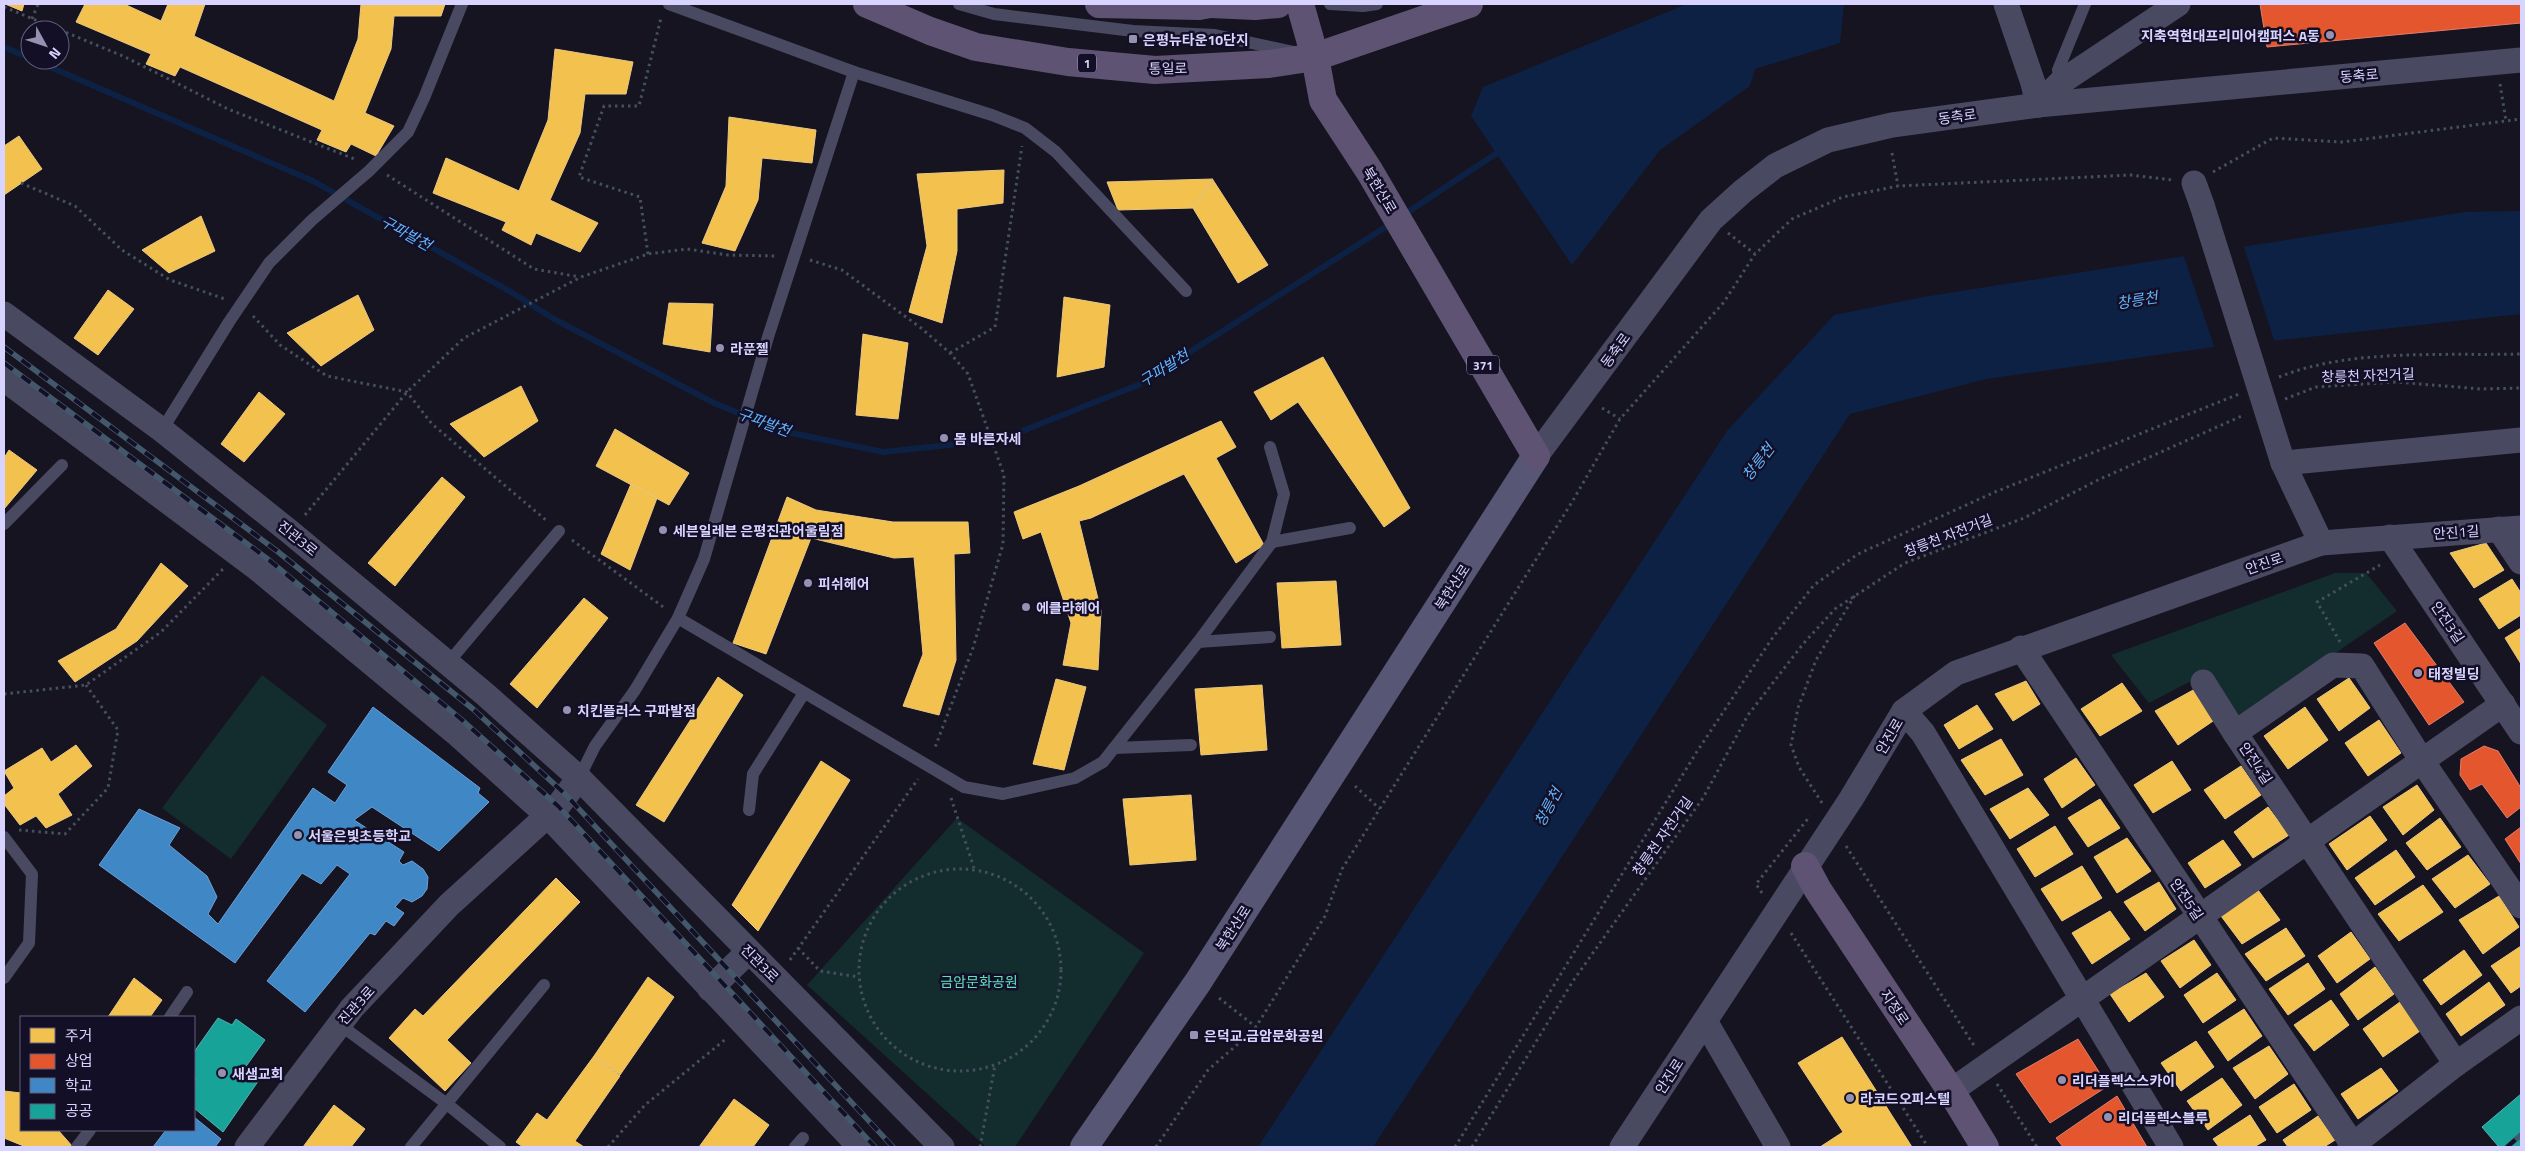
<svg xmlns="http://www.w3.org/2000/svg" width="2525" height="1151" font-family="'Titillium Web','Noto Sans KR',sans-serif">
  <rect width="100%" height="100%" fill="#161421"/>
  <g fill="#132c2d">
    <polygon points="2335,573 2366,573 2397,611 2240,718 2208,672 2149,703 2111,655"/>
    <polygon points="262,675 327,725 231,859 162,808"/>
    <polygon points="957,818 1144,953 1015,1147 986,1147 807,985"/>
  </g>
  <g fill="#0d2144">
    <polygon points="1687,4 1844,4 1840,43 1755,69 1750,86 1660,150 1572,265 1471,116 1483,87"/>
    <polygon points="2521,211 2521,314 2207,348 1986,379 1850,414 1373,1147 1258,1147 1727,431 1834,315 1923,297 2465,212"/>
  </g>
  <polygon fill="#161421" points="2243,244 2275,343 2215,349 2183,254"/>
  <g fill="#f2c14e" stroke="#eac783">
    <polygon points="5,4 24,4 22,11"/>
    <polygon points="85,4 124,4 161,21 168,4 205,4 194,36 334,101 358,39 361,4 445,4 441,16 394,16 391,49 365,113 394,126 376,156 351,144 346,152 317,140 322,130 180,67 175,76 146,64 151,54 76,22"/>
    <polygon points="555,49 633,62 626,94 585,94 580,133 550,200 598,223 580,252 536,233 531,245 502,230 506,222 433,193 446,158 519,191 548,120"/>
    <polygon points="729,117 816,130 812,163 762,158 758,200 735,251 702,243 726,186"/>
    <polygon points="19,136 42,169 4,195 4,146"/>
    <polygon points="1004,170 1003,203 957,209 957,251 942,323 909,312 927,246 917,174"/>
    <polygon points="1213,179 1193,208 1118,210 1107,182"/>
    <polygon points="1213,180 1268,265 1238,283 1193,208"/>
    <polygon points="201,216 215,251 169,273 142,250"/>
    <polygon points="108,290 134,309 98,355 74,338"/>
    <polygon points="358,295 374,330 321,366 287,333"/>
    <polygon points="1064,297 1110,305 1104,367 1057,377"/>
    <polygon points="669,303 713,304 710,352 663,344"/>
    <polygon points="863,334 908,343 898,419 856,415"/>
    <polygon points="1323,357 1410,508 1384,527 1298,402 1271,420 1254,392"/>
    <polygon points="521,386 538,421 484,457 450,424"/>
    <polygon points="259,392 285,414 244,462 221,444"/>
    <polygon points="1221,421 1236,447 1216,458 1264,545 1236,563 1184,474 1091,518 1079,521 1101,611 1098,670 1063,665 1071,623 1041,532 1023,539 1014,512 1079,486"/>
    <polygon points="615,429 689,473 669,505 596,466"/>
    <polygon points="9,450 37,470 4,509 4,458"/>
    <polygon points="442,477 465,497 395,586 368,563"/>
    <polygon points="631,484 657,498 630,570 601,554"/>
    <polygon points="787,497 816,510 893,522 968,522 970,553 954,554 956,660 939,715 903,706 923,654 914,557 894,558 811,538 766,654 733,643"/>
    <polygon points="2486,543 2504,570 2474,588 2450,553"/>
    <polygon points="161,563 188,586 137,641 75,682 58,661 116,629"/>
    <polygon points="2512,579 2521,593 2521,615 2499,629 2479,599"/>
    <polygon points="1336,581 1341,645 1282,648 1277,583"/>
    <polygon points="584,598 608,618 537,708 510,684"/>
    <polygon points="2521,628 2521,664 2505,638"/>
    <polygon points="718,677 743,695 664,822 636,805"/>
    <polygon points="2349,678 2370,708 2339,731 2317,699"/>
    <polygon points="1056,679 1086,687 1064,770 1033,764"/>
    <polygon points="2026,681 2040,704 2013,721 1995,694"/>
    <polygon points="2122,683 2142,711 2100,736 2081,709"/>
    <polygon points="1262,685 1267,750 1201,755 1195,689"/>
    <polygon points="2195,689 2216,719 2178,745 2155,711"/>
    <polygon points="1977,705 1993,729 1959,749 1944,725"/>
    <polygon points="2305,707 2328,740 2288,769 2264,736"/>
    <polygon points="2379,720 2401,753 2368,776 2345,743"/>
    <polygon points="2001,739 2023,775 1985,795 1961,760"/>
    <polygon points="76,745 92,766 58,794 72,815 46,828 36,816 20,825 4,804 4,796 14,788 4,771 42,748 51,762"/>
    <polygon points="2076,758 2095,785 2062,808 2044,779"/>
    <polygon points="821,761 850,780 758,931 732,905"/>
    <polygon points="2172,761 2191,790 2153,813 2134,785"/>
    <polygon points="2241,766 2261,795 2225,819 2204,790"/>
    <polygon points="2417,785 2434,810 2403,835 2383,807"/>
    <polygon points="2028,788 2049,815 2010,839 1990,809"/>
    <polygon points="1191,795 1196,860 1130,865 1123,799"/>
    <polygon points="2100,799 2120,828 2088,847 2068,818"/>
    <polygon points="2268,807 2289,835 2253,858 2234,832"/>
    <polygon points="2370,816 2387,840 2347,870 2329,844"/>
    <polygon points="2440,818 2461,847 2427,870 2406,843"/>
    <polygon points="2055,826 2073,854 2035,877 2017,849"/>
    <polygon points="2127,838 2151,871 2117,893 2094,857"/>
    <polygon points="2223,840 2241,865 2205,888 2188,863"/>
    <polygon points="2396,850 2415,877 2375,905 2355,878"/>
    <polygon points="2468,855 2490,884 2455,908 2432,879"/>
    <polygon points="2082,866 2102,898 2062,921 2041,889"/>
    <polygon points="556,878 580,902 447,1040 471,1063 445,1091 389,1038 415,1009 423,1016"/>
    <polygon points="2159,882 2176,909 2145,931 2124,902"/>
    <polygon points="2423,885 2443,912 2399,941 2378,914"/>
    <polygon points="2258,890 2280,920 2242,944 2221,916"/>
    <polygon points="2499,896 2519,927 2483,954 2459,920"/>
    <polygon points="2110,911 2130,939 2092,964 2072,933"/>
    <polygon points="2286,928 2305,956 2266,981 2245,954"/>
    <polygon points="2351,932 2370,959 2337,983 2318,956"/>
    <polygon points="2194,940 2211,965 2180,988 2161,961"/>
    <polygon points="2521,946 2521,986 2511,993 2491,966"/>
    <polygon points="2464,950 2482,975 2441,1005 2423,980"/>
    <polygon points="2308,963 2325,989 2288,1015 2269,989"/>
    <polygon points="2375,967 2394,994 2358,1020 2340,994"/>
    <polygon points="2146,973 2164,997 2129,1022 2110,994"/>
    <polygon points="2217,973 2236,1000 2203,1023 2184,995"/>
    <polygon points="648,977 674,997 620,1075 594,1056"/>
    <polygon points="134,978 162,1000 150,1017 108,1017"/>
    <polygon points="2489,982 2505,1005 2461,1036 2446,1014"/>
    <polygon points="2331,1000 2349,1025 2314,1051 2294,1025"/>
    <polygon points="2400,1002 2420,1031 2383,1057 2363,1029"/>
    <polygon points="2244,1009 2262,1036 2228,1061 2208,1032"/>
    <polygon points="1842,1037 1912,1147 1820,1147 1843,1132 1798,1063"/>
    <polygon points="2196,1041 2214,1067 2181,1091 2161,1063"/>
    <polygon points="2269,1046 2288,1074 2255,1099 2233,1068"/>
    <polygon points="594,1056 620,1076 575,1141 584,1147 523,1147 516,1142 537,1113 547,1120"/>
    <polygon points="2381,1068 2398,1091 2358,1119 2341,1094"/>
    <polygon points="2222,1078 2242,1105 2208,1130 2187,1101"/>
    <polygon points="2294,1084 2311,1110 2277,1133 2259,1107"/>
    <polygon points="4,1091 21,1093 21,1130 58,1130 73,1147 26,1147 4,1138"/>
    <polygon points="734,1099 769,1125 753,1147 699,1147"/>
    <polygon points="334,1105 365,1129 351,1147 303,1147"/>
    <polygon points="2250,1115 2266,1140 2254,1147 2219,1147 2213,1139"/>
    <polygon points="2318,1116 2335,1140 2324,1147 2288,1147 2283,1140"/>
  </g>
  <g fill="#e4572e" stroke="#e17c6d">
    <polygon points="2260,4 2521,4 2521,23 2267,47"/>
    <polygon points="2405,623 2464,702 2429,725 2374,643"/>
    <polygon points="2484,746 2498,751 2521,788 2521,807 2507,818 2482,784 2470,790 2460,775 2461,759"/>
    <polygon points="2521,827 2521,864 2505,839"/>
    <polygon points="2078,1039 2108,1086 2050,1123 2016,1074"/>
    <polygon points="2117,1096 2147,1147 2063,1147 2056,1138"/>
  </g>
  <g fill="#3f88c5" stroke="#6d9fd6">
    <polygon points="373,707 480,788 478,793 489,802 439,851 372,807 354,820 404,852 399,861 403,865 412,861 423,869 428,877 427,889 422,896 412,902 403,898 395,907 404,913 394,926 386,921 375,935 370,933 305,1012 267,981 350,874 337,865 321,884 302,873 235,963 99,865 139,809 180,828 169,845 207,876 217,897 208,914 218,924 313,788 335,803 347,785 328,772"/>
    <polygon points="194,1117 221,1139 215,1147 153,1147 166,1130 194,1130"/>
  </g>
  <g fill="#17a398" stroke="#51b2b7">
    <polygon points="218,1018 232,1025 236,1019 265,1040 244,1069 259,1080 223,1132 194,1108 194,1082 196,1079 194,1077 194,1052"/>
    <polygon points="2521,1094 2521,1147 2499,1147 2482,1127"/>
  </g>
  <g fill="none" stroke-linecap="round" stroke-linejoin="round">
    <g stroke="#0d2144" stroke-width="6">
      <polyline points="4,47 30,58"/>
      <polyline points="34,60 313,181 511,292 554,319 714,403 782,431 883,452 967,443 1015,434 1138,385 1392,223"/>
      <polyline points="1402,216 1497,153"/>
    </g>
    <g stroke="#44505f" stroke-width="3" stroke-dasharray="2.5 4" stroke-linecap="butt">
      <polyline points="4,7 60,30"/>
      <polyline points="32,19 38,4"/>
      <polyline points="60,30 123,56 228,109 357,160"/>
      <polyline points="2500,84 2506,121"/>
      <polyline points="1892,153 1898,186"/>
      <polyline points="2213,172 2273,138 2342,142 2521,119"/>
      <polyline points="387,175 534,269 580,277"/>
      <polyline points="21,183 75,206 122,250 170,280 225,299"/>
      <polyline points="1728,233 1755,254"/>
      <polyline points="648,254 640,197 579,177 604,106 639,106 661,18"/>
      <polyline points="810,260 842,270 921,328 950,353 968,374 1004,475 1003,544 973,648 934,750"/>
      <polyline points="253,316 280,345 327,376 407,392 432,424 547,521"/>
      <polyline points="950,353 995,327 1022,146"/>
      <path d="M2279,377c72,-29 165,-21 242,-23"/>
      <polyline points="2285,399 2316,387 2396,382 2481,389 2521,388"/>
      <polyline points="1602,408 1620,419"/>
      <polyline points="305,515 407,392 464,338 581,277 648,254 687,249 728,255 777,256"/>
      <polyline points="572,540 666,609"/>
      <polyline points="2340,642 2317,602 2380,565"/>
      <polyline points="4,694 86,685 161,632 223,569"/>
      <polyline points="1355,786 1380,809"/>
      <polyline points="951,798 974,868"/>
      <polyline points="1822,803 1799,767 1791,745 1798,708 1816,660 1855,595"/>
      <polyline points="19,830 65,834 108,788 118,730 86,685"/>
      <polyline points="1846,846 1975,1047"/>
      <circle cx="960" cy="970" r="101"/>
      <polyline points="1762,893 1756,884 1810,816"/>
      <polyline points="1791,933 1928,1147"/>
      <polyline points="798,948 820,971 859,977"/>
      <polyline points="790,960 918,779"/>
      <polyline points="1219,998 1256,1027"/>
      <polyline points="1997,1084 2037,1147"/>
      <polyline points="608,1147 645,1105 727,1038"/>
      <polyline points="980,1147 995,1065"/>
      <polyline points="1156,1147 1208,1070 1254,1030 1325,916 1342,869 1572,502 1620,419 1724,302 1755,254 1792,219 1843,197 1898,186 2131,175 2172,180"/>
      <polyline points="1455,1147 1696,753 1773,637 1814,585 1858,554 1995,492 2239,394"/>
      <polyline points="1472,1147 1573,981 1703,798 1748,715 1803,644 1835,609 1905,563 2024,518 2098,480 2244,415"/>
    </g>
    <g stroke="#4a4962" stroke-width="12">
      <polyline points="959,4 994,14 1133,31 1215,35 1294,52"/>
      <polyline points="1330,4 1363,6 1377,4"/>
      <polyline points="854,72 992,115 1025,128 1056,152 1186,291"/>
      <polyline points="2061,82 2058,70 2085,4"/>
      <polyline points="162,430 229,322 269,263 312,220 369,171 408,132 424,98 462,4"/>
      <polyline points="4,524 62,465"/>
      <polyline points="1272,542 1350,528"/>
      <polyline points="678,618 964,787 1003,794 1075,778 1103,762 1198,642 1272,542 1284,494 1270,447"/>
      <polyline points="1198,642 1270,637"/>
      <polyline points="448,663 559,531"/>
      <polyline points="1114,748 1191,745"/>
      <polyline points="579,778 595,746 635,690 678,618 704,559 768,337 854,72 669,4"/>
      <polyline points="749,810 753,774 804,693"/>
      <polyline points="4,837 32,874 29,943 4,978"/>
      <polyline points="170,1017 187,992"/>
      <polyline points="339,1024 447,1104 500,1147"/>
      <polyline points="77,1147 90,1130"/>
      <polyline points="411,1147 544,985"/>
      <polyline points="795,1147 803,1138"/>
    </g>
    <g stroke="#4a4962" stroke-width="25">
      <polyline points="2006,4 2033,83 2038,105"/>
      <polyline points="2038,105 2061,82 2178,4"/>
      <polyline points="2194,183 2202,205"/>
      <polyline points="4,314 162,430 290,532 486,695 579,778 942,1147"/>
      <polyline points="4,379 258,569 456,733 548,816 860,1147"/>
      <polyline points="1536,456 1711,220 1743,191 1775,166 1828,140 1892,125 2038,105 2521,60"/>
      <polyline points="2499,529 2521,562"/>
      <polyline points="2390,537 2521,732"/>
      <polyline points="2321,543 2283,463 2521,440"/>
      <polyline points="2021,648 2353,1145"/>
      <polyline points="2203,682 2235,733"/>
      <polyline points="1904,711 1923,733 2171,1147"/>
      <polyline points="710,989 748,952"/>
      <polyline points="1705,1021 1778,1147"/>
      <polyline points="2456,1064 2235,733 2333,665 2362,666 2422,761 2521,906"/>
      <polyline points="1951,1091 2503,704"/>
      <polyline points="247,1147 352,1008 449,905 558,806 579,778"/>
      <polyline points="1622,1147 1851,799 1904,711 1956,673 2321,543 2521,528"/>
      <polyline points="2350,1147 2456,1064 2521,1018"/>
    </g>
    <polyline stroke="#575674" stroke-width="28" points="1084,1147 1198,982 1536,456"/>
    <g stroke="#5e5373" stroke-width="28">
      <polyline points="867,4 930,31 976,47 1068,62 1155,70 1269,64 1315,57 1469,4"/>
      <polyline points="1099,4 1199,6 1210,4"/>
      <polyline points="1211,4 1255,6 1278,4"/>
      <polyline points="1300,4 1315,57 1323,100 1370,172 1536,456"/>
      <polyline points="1805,866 1818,890 1951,1091 1985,1147"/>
    </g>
    <g stroke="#43596b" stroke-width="5.5">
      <g id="rail">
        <polyline points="4,347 277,551 473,709 566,795 893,1147"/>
        <polyline points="4,363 269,560 462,720 558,806 875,1147"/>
        <polyline points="2507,1147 2521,1135"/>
      </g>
    </g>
    <use href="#rail" stroke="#130f26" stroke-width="4" stroke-dasharray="11" stroke-linecap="butt"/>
    <polyline stroke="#4a4962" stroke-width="25" points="2202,205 2283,463"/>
  </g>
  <g fill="#9591b1" stroke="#130f26" stroke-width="2">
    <circle cx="2330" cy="35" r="5"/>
    <rect x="1128" y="34" width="10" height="10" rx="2.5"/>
    <circle cx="720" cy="348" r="5"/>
    <circle cx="944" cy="438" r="5"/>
    <circle cx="663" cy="530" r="5"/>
    <circle cx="808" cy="583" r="5"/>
    <circle cx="1026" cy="607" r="5"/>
    <circle cx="2418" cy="673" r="5"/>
    <circle cx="567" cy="710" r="5"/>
    <circle cx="298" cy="835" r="5"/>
    <rect x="1189" y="1030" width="10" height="10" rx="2.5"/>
    <circle cx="222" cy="1073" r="5"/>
    <circle cx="2062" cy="1080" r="5"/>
    <circle cx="1850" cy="1098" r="5"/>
    <circle cx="2108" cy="1117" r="5"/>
  </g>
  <g text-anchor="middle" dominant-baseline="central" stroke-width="5" stroke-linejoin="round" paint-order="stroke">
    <g fill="#130f26" stroke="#9e99be" stroke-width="1">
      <rect x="1078" y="53.5" width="18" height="19" rx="4"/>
      <rect x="1467" y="355.5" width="32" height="19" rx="4"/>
    </g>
    <g font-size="12" font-weight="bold" fill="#d9d4ff">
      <text x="1087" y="63">1</text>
      <text x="1483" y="365">371</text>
    </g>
    <g font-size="14" font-weight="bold" fill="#d9d4ff" stroke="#130f26" text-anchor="start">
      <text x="2320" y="35" text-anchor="end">지축역현대프리미어캠퍼스 A동</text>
      <text x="1143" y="39">은평뉴타운10단지</text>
      <text x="730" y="348">라푼젤</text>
      <text x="954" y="438">몸 바른자세</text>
      <text x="673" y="530">세븐일레븐 은평진관어울림점</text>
      <text x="818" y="583">피쉬헤어</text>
      <text x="1036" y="607">에클라헤어</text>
      <text x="2428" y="673">태정빌딩</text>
      <text x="577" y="710">치킨플러스 구파발점</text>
      <text x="308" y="835">서울은빛초등학교</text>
      <text x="1204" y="1035">은덕교.금암문화공원</text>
      <text x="232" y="1073">새샘교회</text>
      <text x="2072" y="1080">리더플렉스스카이</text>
      <text x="1860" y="1098">라코드오피스텔</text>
      <text x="2118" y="1117">리더플렉스블루</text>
    </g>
    <g font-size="14" fill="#d9d4ff" stroke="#130f26">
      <text transform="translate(1168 68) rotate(-1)">통일로</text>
      <text transform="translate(2359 75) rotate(-5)">동축로</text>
      <text transform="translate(1957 116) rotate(-8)">동축로</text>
      <text transform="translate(1380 190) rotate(59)">북한산로</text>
      <text transform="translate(1615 350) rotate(-54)">동축로</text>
      <text transform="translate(2368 375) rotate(-2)">창릉천 자전거길</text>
      <text transform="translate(2456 532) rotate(-4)">안진1길</text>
      <text transform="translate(1948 535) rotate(-21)">창릉천 자전거길</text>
      <text transform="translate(298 538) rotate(39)">진관3로</text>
      <text transform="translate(2264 563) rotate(-19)">안진로</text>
      <text transform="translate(1452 587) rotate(-57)">북한산로</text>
      <text transform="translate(2448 622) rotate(56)">안진3길</text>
      <text transform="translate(1889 736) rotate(-59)">안진로</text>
      <text transform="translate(2256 763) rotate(56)">안진4길</text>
      <text transform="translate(1662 836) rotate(-55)">창릉천 자전거길</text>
      <text transform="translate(2187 899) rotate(56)">안진5길</text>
      <text transform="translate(1233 928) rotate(-57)">북한산로</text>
      <text transform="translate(760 963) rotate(45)">진관3로</text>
      <text transform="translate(356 1005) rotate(-48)">진관3로</text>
      <text transform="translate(1895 1007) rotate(56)">지정로</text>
      <text transform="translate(1669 1076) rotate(-57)">안진로</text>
    </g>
    <g font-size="14" fill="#5fe0c0" stroke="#130f26">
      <text x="979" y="981">금암문화공원</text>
    </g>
    <g font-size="15" font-style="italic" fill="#62b6ff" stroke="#130f26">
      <text transform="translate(406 233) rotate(29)">구파발천</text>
      <text transform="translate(2137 300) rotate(-9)">창릉천</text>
      <text transform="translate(1164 368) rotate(-32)">구파발천</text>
      <text transform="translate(764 422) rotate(20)">구파발천</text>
      <text transform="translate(1758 462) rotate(-52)">창릉천</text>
      <text transform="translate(1548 807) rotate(-62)">창릉천</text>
    </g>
  </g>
  <rect width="2525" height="1151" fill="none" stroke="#d9d4ff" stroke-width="10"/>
  <rect x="20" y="1016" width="175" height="115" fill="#130f26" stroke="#625e7d"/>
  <rect x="30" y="1028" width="25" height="15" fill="#f2c14e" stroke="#625e7d"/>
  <text x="65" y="1041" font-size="15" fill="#d9d4ff">주거</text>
  <rect x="30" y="1054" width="25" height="15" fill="#e4572e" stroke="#625e7d"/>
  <text x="65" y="1066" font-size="15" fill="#d9d4ff">상업</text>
  <rect x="30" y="1078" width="25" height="15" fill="#3f88c5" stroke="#625e7d"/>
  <text x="65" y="1091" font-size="15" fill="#d9d4ff">학교</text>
  <rect x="30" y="1104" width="25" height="15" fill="#17a398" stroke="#625e7d"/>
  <text x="65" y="1116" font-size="15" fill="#d9d4ff">공공</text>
  <g transform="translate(45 45) rotate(130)"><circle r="24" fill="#130f26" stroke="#625e7d"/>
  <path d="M0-4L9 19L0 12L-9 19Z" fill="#9591b1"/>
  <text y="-8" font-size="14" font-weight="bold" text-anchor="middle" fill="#d9d4ff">N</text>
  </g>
</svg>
